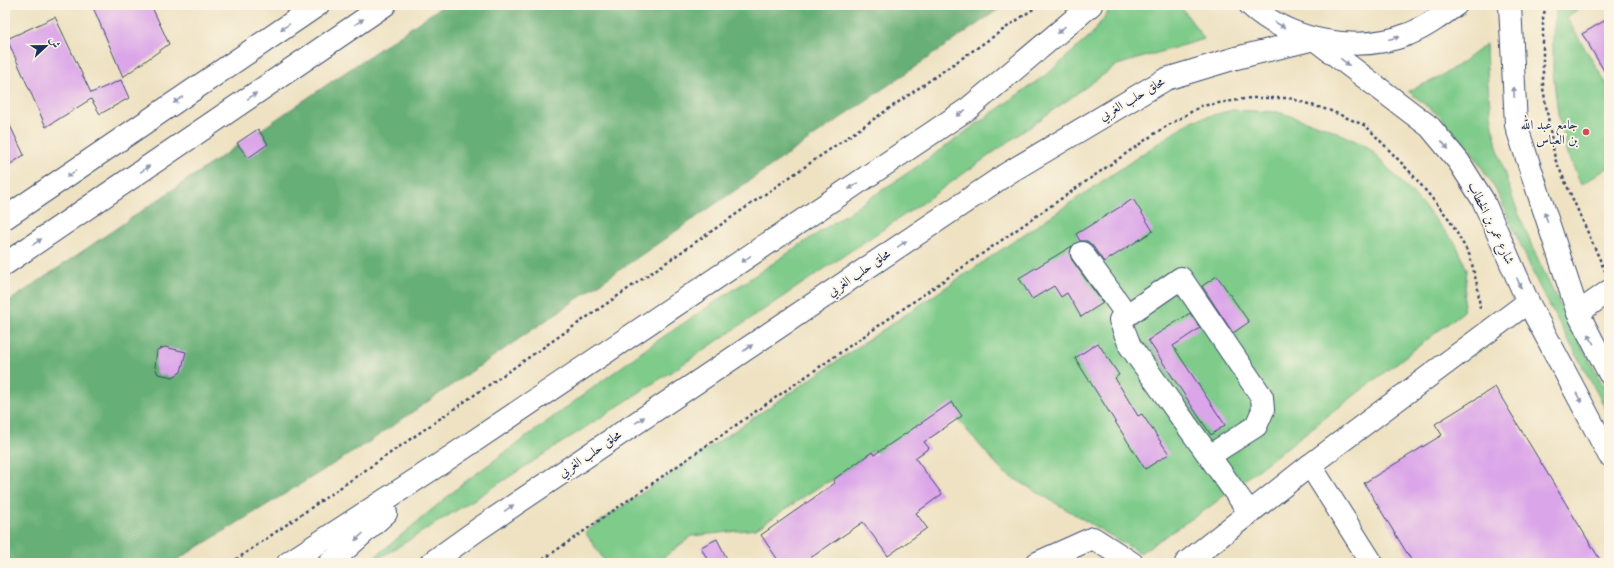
<svg xmlns="http://www.w3.org/2000/svg" width="1614" height="568" font-family="Cardo,Amiri,serif">
  <rect width="100%" height="100%" fill="#fcf5e5"/>
  <filter id="ink" filterUnits="userSpaceOnUse"><feTurbulence type="fractalNoise" baseFrequency=".025" numOctaves="2"/><feDisplacementMap in="SourceGraphic" scale="8" xChannelSelector="R" yChannelSelector="G"/><feConvolveMatrix kernelMatrix="1 2 1 2 8 2 1 2 1" color-interpolation-filters="sRGB"/></filter>
  <filter id="wash" filterUnits="userSpaceOnUse"><feTurbulence type="fractalNoise" baseFrequency=".012" numOctaves="4" result="noise"/><feDisplacementMap in="SourceGraphic" scale="16" xChannelSelector="R" yChannelSelector="G"/><feGaussianBlur stdDeviation="0.9" result="paint"/><feColorMatrix in="noise" values="0 0 0 0 0 0 0 0 0 0 0 0 0 0 0 0 0 1.4 0 .05"/><feComposite in="paint" operator="in"/></filter>
  <g filter="url(#wash)">
    <rect width="100%" height="100%" fill="#eee2c2"/>
    <g fill="#7ecb8a" stroke="#4c7d74">
      <polygon points="1113,5 1180,5 1204,39 1117,65 922,203 680,366 478,497 372,563 368,563 466,481 654,343 912,170 1051,71 1092,34"/>
      <polygon points="1557,5 1586,5 1566,17 1609,88 1609,167 1581,185 1567,151 1558,114 1553,73 1553,32"/>
      <path d="M1486,44c1,34 3,68 11,102 22,89 69,170 112,250v19l-71,-131 -41,-92 -27,-43 -32,-34 -30,-24 30,-13 23,-15z"/>
      <polygon points="1232,110 1278,112 1328,128 1368,147 1420,202 1456,244 1467,270 1463,312 1208,508 1140,553 1003,472 951,412 884,458 874,450 833,480 823,484 756,529 692,536 656,563 606,563 585,532 1191,121"/>
    </g>
    <polygon fill="#66af76" stroke="#406f6a" points="444,5 1005,5 366,444 172,563 5,563 5,304"/>
    <g id="blocks">
      <g fill="#dba6e9">
        <polygon points="92,5 151,5 169,44 123,77"/>
        <polygon points="55,17 91,93 121,80 129,98 100,114 91,99 46,127 7,39"/>
        <polygon points="1609,18 1609,79 1590,47 1589,44 1582,34"/>
        <polygon points="5,115 24,155 5,168"/>
        <polygon points="258,129 268,144 248,158 237,143"/>
        <polygon points="1133,199 1153,231 1104,262 1092,245 1087,241 1080,241 1076,234"/>
        <polygon points="1072,246 1070,254 1072,260 1103,303 1081,317 1067,293 1061,297 1054,286 1032,299 1019,278"/>
        <polygon points="1217,276 1249,322 1233,333 1202,286"/>
        <polygon points="1190,313 1200,328 1173,346 1225,425 1211,435 1148,340"/>
        <polygon points="1098,343 1119,375 1115,378 1138,416 1142,414 1169,454 1145,469 1075,358"/>
        <polygon points="165,347 186,352 181,372 173,377 158,374 155,367 157,350"/>
        <polygon points="1495,387 1535,453 1602,563 1413,563 1364,483 1442,435 1435,424"/>
        <polygon points="952,402 962,416 924,442 929,448 915,458 942,494 916,513 927,528 888,556 863,522 803,563 780,563 761,535 835,483 833,480 872,452 874,455"/>
        <polygon points="717,539 729,563 709,563 701,547"/>
      </g>
    </g>
  </g>
  <g filter="url(#ink)">
    <use href="#blocks" fill-opacity="0" stroke="#3b4a6d" stroke-width="1"/>
    <g fill="none" stroke-linecap="round" stroke-linejoin="round">
      <g stroke="#3b4a6d" stroke-width="24">
        <g id="minor">
          <polyline points="1510,5 1516,125 1578,313 1609,373"/>
          <polyline points="1314,39 1430,127 1459,162 1483,200 1528,302 1609,455"/>
          <polyline points="5,218 318,5"/>
          <polyline points="1082,253 1127,315"/>
          <polyline points="5,264 385,5"/>
          <polyline points="1578,313 1609,291"/>
          <polyline points="1209,456 1256,426 1263,410 1262,397 1181,278 1120,320 1130,346 1250,513"/>
          <polyline points="1310,465 1372,563"/>
          <polyline points="1037,563 1093,538 1132,563"/>
          <polyline points="1186,563 1310,465 1528,302"/>
        </g>
      </g>
      <g stroke="#3b4a6d" stroke-width="24">
        <g id="highway">
          <path d="M1250,5c41,37 107,49 159,29 17,-7 32,-18 47,-29"/>
          <polyline points="288,563 440,464 969,108 1091,5"/>
          <polyline points="330,563 386,513"/>
          <polyline points="431,563 480,528 1008,173 1166,79 1236,58 1314,39"/>
        </g>
      </g>
      <g stroke="#3b4a6d" stroke-width="2.5" stroke-dasharray="3 3" stroke-linecap="butt">
        <polyline points="1546,5 1543,18 1543,88 1555,159 1605,271"/>
        <polyline points="231,563 1039,5"/>
        <polyline points="538,563 1157,132 1201,106 1250,98 1289,98 1331,111 1366,126 1412,174 1449,219 1470,256 1478,289 1480,310"/>
      </g>
      <use href="#minor" stroke="#fff" stroke-width="22"/>
      <use href="#highway" stroke="#fff" stroke-width="22"/>
    </g>
    <defs><path id="oneway-solid" d="M-6-.8H1V-3.2L6.5 0L1 3.2V.8H-6Z"/></defs>
    <g fill="#8d97ae">
      <use href="#oneway-solid" transform="translate(359 22) rotate(-34)"/>
      <use href="#oneway-solid" transform="translate(1280 25) rotate(30)"/>
      <use href="#oneway-solid" transform="translate(285 27) rotate(146)"/>
      <use href="#oneway-solid" transform="translate(1061 30) rotate(140)"/>
      <use href="#oneway-solid" transform="translate(1394 38) rotate(-15)"/>
      <use href="#oneway-solid" transform="translate(1345 62) rotate(37)"/>
      <use href="#oneway-solid" transform="translate(1514 92) rotate(-93)"/>
      <use href="#oneway-solid" transform="translate(252 96) rotate(-34)"/>
      <use href="#oneway-solid" transform="translate(178 100) rotate(146)"/>
      <use href="#oneway-solid" transform="translate(961 113) rotate(146)"/>
      <use href="#oneway-solid" transform="translate(1445 145) rotate(50)"/>
      <use href="#oneway-solid" transform="translate(145 169) rotate(-34)"/>
      <use href="#oneway-solid" transform="translate(71 174) rotate(146)"/>
      <use href="#oneway-solid" transform="translate(853 186) rotate(146)"/>
      <use href="#oneway-solid" transform="translate(1546 217) rotate(-108)"/>
      <use href="#oneway-solid" transform="translate(37 242) rotate(-34)"/>
      <use href="#oneway-solid" transform="translate(902 244) rotate(-34)"/>
      <use href="#oneway-solid" transform="translate(746 259) rotate(146)"/>
      <use href="#oneway-solid" transform="translate(1519 283) rotate(66)"/>
      <use href="#oneway-solid" transform="translate(1591 339) rotate(-117)"/>
      <use href="#oneway-solid" transform="translate(748 348) rotate(-34)"/>
      <use href="#oneway-solid" transform="translate(1579 398) rotate(62)"/>
      <use href="#oneway-solid" transform="translate(640 420) rotate(-34)"/>
      <use href="#oneway-solid" transform="translate(509 508) rotate(-34)"/>
      <use href="#oneway-solid" transform="translate(359 537) rotate(138)"/>
    </g>
  </g>
  <circle fill="#d1495b" stroke="#fcf5e5" stroke-width="1.5" cx="1586" cy="132" r="4"/>
  <g text-anchor="middle" dominant-baseline="central" stroke-width="3.5" stroke-linejoin="round" paint-order="stroke">
    <g font-size="13" fill="#1b2f5e" stroke="#fcf5e5">
      <text transform="translate(1132 99) rotate(-30)">محلق حلب الغربي</text>
      <text transform="translate(1491 223) rotate(64)">شارع عمر بن الخطاب</text>
      <text transform="translate(859 273) rotate(-34)">محلق حلب الغربي</text>
      <text transform="translate(590 454) rotate(-34)">محلق حلب الغربي</text>
    </g>
    <g font-size="13" fill="#1b2f5e" stroke="#fcf5e5" text-anchor="end">
      <text x="1578" y="125">جامع عبد الله<tspan x="1578" dy="15">بن العباس</tspan></text>
    </g>
  </g>
  <rect width="1614" height="568" fill="none" stroke="#fcf5e5" stroke-width="20"/>
  <g transform="translate(46 46) rotate(68)" stroke="#fcf5e5" stroke-width="3" paint-order="stroke">
  <path d="M0-3L7 15L0 10L-7 15Z" fill="#1b2f5e"/>
  <text y="-6" font-size="11" font-weight="bold" text-anchor="middle" fill="#1b2f5e">ش</text>
  </g>
</svg>
